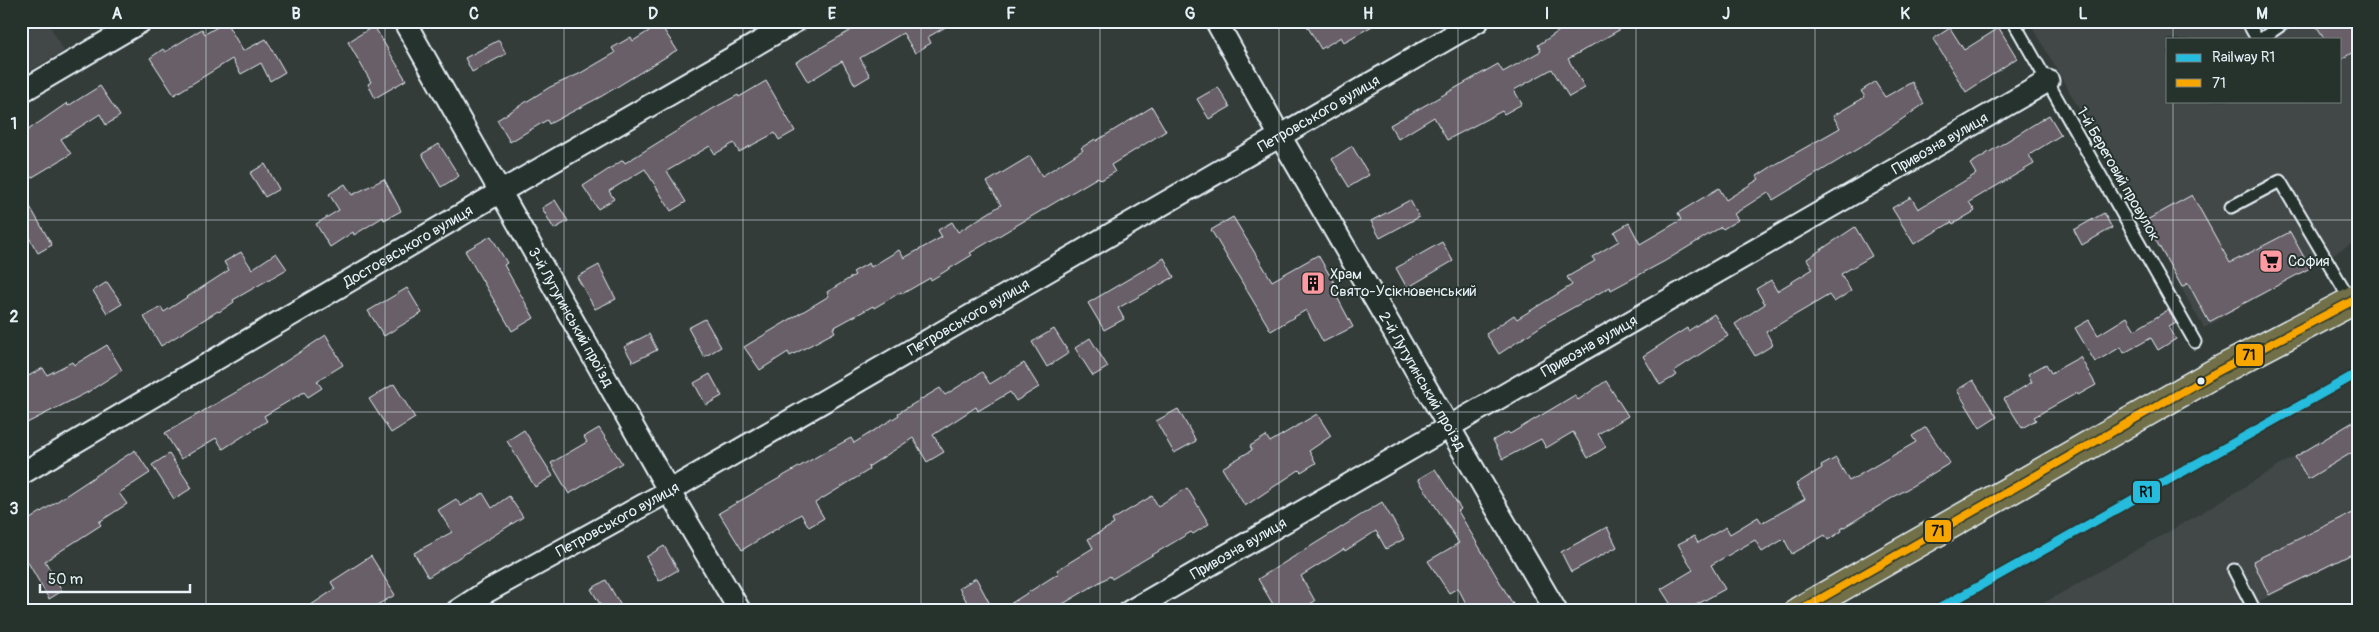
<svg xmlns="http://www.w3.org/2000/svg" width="2379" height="632" font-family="Pangolin,sans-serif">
  <rect width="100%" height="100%" fill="#333c39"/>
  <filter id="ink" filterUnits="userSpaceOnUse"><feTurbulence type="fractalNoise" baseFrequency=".02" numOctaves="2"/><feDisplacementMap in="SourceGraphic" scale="10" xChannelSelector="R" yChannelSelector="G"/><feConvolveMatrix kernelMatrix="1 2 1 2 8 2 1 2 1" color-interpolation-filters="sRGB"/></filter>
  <g filter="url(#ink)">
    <g fill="#434647" fill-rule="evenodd">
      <polygon points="21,21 47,21 64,51 21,76"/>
      <path d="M2029,21h329v219l-154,88zM2168,39h172v62h-172z"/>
      <polygon points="2358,418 2358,552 2240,611 2030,611 2201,513"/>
    </g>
    <g fill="#675f67" stroke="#e8f1f8">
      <polygon points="867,21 956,21 928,37 931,43 915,53 903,33 860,58 870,76 855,85 842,61 808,82 796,62"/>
      <polygon points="1304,21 1381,21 1344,42 1341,37 1321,49"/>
      <polygon points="1574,21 1635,21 1568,59 1585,88 1569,97 1552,69 1514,90 1522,104 1504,114 1502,111 1447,140 1434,117 1398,139 1390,125 1498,64 1503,72 1541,51 1538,45"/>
      <polygon points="2313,21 2358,21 2358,49 2340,60 2340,39 2325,39"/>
      <polygon points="226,22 243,51 266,39 285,72 270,81 261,63 241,74 232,59 174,95 150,58 163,49 165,52 202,29 205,34"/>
      <polygon points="660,24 677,50 602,96 549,124 547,120 510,142 497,120 550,87 579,74 615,53 612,48 631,37 633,41"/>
      <polygon points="374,26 406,80 375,98 368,84 371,82 348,42"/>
      <polygon points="1950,28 1964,50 1999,28 2017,58 1966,92 1933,39"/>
      <polygon points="499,40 506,54 472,72 465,58"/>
      <polygon points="766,81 795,131 779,140 775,133 739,152 734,143 715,154 710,146 667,171 686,202 671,211 645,169 609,191 614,199 598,209 583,186 623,160 625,163 714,108 738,95 739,97"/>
      <polygon points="1875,82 1885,97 1912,82 1924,104 1869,142 1773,200 1768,192 1734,214 1738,220 1723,229 1721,227 1665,261 1611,290 1610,287 1549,321 1499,354 1486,334 1514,315 1517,319 1572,285 1567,277 1595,261 1592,257 1619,241 1614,232 1629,223 1640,244 1681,220 1678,213 1719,188 1726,200 1759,179 1757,176 1771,167 1840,128 1833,116 1865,97 1861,91"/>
      <polygon points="100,86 120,116 106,125 100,114 61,139 71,154 21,184 21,135 67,103 68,106"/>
      <polygon points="1218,87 1230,107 1209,119 1197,99"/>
      <polygon points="1152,107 1166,131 1111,165 1115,172 1101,180 1098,177 970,253 972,255 931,280 930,278 902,294 901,292 874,308 873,306 833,328 835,332 790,356 788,352 760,370 744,347 829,296 827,292 855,275 853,272 869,263 871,267 899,250 904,258 942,237 938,230 952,222 958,232 1001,205 987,182 1030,156 1042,176 1083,150 1081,148 1095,139 1096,141"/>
      <polygon points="2049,115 2061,135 2029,155 2034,164 1969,202 1975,211 1953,224 1952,222 1914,244 1892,208 1911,197 1918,209 1976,174 1970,164"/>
      <polygon points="439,144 459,176 441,187 422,154"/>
      <polygon points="1352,146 1369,175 1349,187 1332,159"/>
      <polygon points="265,164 279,189 265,197 250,173"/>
      <polygon points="384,179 401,211 384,220 383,217 354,235 353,232 330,247 316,224 339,210 329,194 345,184 352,195"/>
      <polygon points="21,191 52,245 38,253 21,224"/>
      <polygon points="2192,195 2230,263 2290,232 2310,268 2209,322 2188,283 2182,287 2145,221"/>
      <polygon points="555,200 568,221 554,229 542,208"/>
      <polygon points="1410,200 1419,217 1380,238 1371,221"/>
      <polygon points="2104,213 2112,228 2082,245 2074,230"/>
      <polygon points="1233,217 1272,281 1318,255 1340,293 1336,295 1353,327 1323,342 1306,310 1271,331 1211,230"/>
      <polygon points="1855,227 1872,256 1841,274 1851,291 1834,302 1829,295 1766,332 1773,345 1755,356 1735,324 1765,304 1756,289 1771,280 1777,291 1813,269 1807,259"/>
      <polygon points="491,236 507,263 504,265 534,318 512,331 465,251"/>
      <polygon points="1442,242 1453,261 1407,288 1396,268"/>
      <polygon points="241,252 252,269 276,253 287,269 233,300 234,302 219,312 218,311 161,346 144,317 161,307 164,312 229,270 224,262"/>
      <polygon points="1164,258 1174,277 1118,308 1124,319 1104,330 1088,303"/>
      <polygon points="599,265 616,299 595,309 577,277"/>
      <polygon points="107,282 122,304 107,313 93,291"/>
      <polygon points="407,288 422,313 384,336 368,311"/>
      <polygon points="2168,310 2176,323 2169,327 2176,339 2158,350 2151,338 2124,353 2121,347 2095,362 2075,328 2089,320 2098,335 2127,317 2135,330"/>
      <polygon points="1714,314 1728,336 1674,371 1677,375 1660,385 1643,356 1687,328 1688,331"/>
      <polygon points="705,319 721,347 704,357 688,328"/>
      <polygon points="1054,329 1069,353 1047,367 1032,342"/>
      <polygon points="649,334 657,350 633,362 624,347"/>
      <polygon points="326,335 343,365 317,381 322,388 308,397 304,392 264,416 267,421 223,449 216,438 181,459 165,433 259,379"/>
      <polygon points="1090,338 1108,367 1093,376 1075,348"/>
      <polygon points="107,345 122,370 88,392 21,426 21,380 43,368 47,375 72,362 74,365"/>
      <polygon points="2080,357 2096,385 2078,395 2077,393 2034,417 2036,420 2022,428 2004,399 2032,382 2028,374 2046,364 2051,373"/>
      <polygon points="1024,363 1039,387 1016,401 1010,392 978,411 976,407 933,435 944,452 927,462 913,438 868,467 869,470 815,503 824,518 809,527 801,514 742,550 719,513 823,453 851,438 854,443 899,415 898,413 940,388 945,395 982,372 990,384"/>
      <polygon points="710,374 722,396 706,405 694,383"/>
      <polygon points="1973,380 1997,417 1980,428 1957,390"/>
      <polygon points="1606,381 1628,416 1598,434 1606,447 1588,458 1573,432 1546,448 1541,439 1503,459 1493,440 1508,432 1510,434 1575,395 1578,400"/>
      <polygon points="394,384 415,418 391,433 369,399"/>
      <polygon points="1178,409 1196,441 1174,453 1156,421"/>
      <polygon points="1317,414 1331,436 1309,451 1316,463 1301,472 1299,470 1245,506 1222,468 1252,450 1250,446 1266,436 1270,442"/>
      <polygon points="2358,419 2358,449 2308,479 2295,457"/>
      <polygon points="1926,427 1950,463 1841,529 1842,531 1828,540 1825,535 1792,554 1784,539 1762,552 1755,540 1711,565 1725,589 1685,611 1675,611 1661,589 1693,570 1678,544 1694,536 1698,543 1726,527 1730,534 1758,517 1762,523 1805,499 1796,484 1822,468 1821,466 1836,458 1849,481 1916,442 1912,436"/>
      <polygon points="599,428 622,463 569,494 551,463 587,442 584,437"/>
      <polygon points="524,430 553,476 535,487 507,441"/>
      <polygon points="135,450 150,473 119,493 127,504 99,522 101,525 45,561 62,591 49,599 21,550 21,525"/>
      <polygon points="169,454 192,488 174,499 152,465"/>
      <polygon points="1435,469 1461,509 1458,511 1514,606 1505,611 1470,611 1458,588 1449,593 1428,561 1459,543 1418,479"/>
      <polygon points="1187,488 1209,524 1193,534 1191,532 1112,579 1110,576 1051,611 999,611 1059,573 1057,570 1093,548 1088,539 1114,524 1112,520 1152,496 1158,506"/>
      <polygon points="483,493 492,508 509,496 523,517 428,577 414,553 452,532 438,510 456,499 461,506"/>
      <polygon points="1382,502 1404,539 1386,549 1376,531 1345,551 1344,549 1301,576 1315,601 1299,611 1277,611 1258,579"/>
      <polygon points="2358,510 2358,551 2269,595 2253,561"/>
      <polygon points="1607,527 1617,547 1571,572 1561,552"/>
      <polygon points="664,546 678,570 659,581 646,557"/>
      <polygon points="371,556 395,595 366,611 302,611 335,589 331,582"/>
      <polygon points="976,578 991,606 982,611 972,611 959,588"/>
      <polygon points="606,580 624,611 604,611 591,589"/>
    </g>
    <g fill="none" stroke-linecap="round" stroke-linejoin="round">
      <g stroke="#e8f1f8" stroke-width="15">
        <g id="lane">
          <polyline points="2013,21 2195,342"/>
          <polyline points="2247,21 2257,39"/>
          <polyline points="2261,39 2287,21"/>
          <polyline points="2231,207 2280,181 2351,301"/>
          <polyline points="2234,570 2255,611"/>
        </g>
      </g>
      <g stroke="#e8f1f8" stroke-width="25">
        <g id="street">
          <path id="s1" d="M404,21l265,470 71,120"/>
          <path id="s2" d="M1216,21l64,115 276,475"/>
          <polyline points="21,92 142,21"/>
          <path id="s3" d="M21,474l479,-282 296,-171"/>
          <path id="s4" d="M457,611l29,-19 183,-101 809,-470"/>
          <path id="s5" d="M1130,611l918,-530"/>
        </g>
      </g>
      <g stroke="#e8f1f8" stroke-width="31">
        <polyline id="primary" points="1799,611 2213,374 2358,298"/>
      </g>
      <use href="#lane" stroke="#26332d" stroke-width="11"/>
      <use href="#street" stroke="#26332d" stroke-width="21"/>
      <use href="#primary" stroke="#71704a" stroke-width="28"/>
      <g stroke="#26332d" stroke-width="11">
        <polyline id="bus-1" points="1799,611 2213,374 2358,298"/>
      </g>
      <use href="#bus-1" stroke="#f7a600" stroke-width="8"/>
      <g stroke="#26332d" stroke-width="12">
        <polyline id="rail-1" points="1935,611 2358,373"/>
      </g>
      <use href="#rail-1" stroke="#26bcdd" stroke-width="9"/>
    </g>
  </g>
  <path fill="none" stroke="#e8f1f8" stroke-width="1" stroke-opacity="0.55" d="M206,21v590M385,21v590M564,21v590M743,21v590M921,21v590M1100,21v590M1279,21v590M1458,21v590M1636,21v590M1815,21v590M1994,21v590M2173,21v18M2173,101v510M21,220h2337M21,412h2337"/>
  <defs>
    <g id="supermarket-square" transform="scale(1.25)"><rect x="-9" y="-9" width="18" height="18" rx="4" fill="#ff9aa2" stroke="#26332d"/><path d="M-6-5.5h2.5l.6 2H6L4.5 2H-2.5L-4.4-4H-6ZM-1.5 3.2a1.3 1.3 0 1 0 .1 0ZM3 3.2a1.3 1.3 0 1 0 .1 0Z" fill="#111"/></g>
    <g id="building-square" transform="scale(1.25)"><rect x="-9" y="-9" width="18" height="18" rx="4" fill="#ff9aa2" stroke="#26332d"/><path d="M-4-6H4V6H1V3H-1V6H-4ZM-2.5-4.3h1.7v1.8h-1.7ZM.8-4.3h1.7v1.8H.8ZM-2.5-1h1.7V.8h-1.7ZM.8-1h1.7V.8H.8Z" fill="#111"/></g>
  </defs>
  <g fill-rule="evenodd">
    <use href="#supermarket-square" x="2271" y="261"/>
    <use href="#building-square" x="1313" y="283"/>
  </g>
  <circle fill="#e8f1f8" stroke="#26332d" stroke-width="2" cx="2201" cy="381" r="4.5"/>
  <g text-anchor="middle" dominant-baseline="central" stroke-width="4" stroke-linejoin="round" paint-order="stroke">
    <g font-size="15" fill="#e8f1f8" stroke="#26332d">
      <text stroke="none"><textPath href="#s4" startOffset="995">Петровського вулиця</textPath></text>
      <text stroke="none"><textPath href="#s5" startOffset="935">Привозна вулиця</textPath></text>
      <text transform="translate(2118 174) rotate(60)">1-й Береговий провулок</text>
      <text stroke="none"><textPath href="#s3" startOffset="449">Достоєвського вулиця</textPath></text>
      <text stroke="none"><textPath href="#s1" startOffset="340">3-й Лутугинський проїзд</textPath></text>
      <text stroke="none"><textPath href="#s4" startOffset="590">Петровського вулиця</textPath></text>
      <text stroke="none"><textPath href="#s5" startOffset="530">Привозна вулиця</textPath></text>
      <text stroke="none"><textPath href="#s2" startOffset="415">2-й Лутугинський проїзд</textPath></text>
      <text stroke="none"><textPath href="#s4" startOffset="185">Петровського вулиця</textPath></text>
      <text stroke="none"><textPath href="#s5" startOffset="125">Привозна вулиця</textPath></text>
    </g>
    <g font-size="15" fill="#e8f1f8" stroke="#26332d" text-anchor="start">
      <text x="2288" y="261">София</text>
      <text x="1330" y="274">Храм<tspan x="1330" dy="17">Свято-Усікновенський</tspan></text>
    </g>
  </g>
  <g stroke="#26332d" stroke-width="2">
    <rect x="2235" y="343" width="29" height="24" rx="5" fill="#f7a600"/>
    <rect x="2132" y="480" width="29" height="24" rx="5" fill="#26bcdd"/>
    <rect x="1924" y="519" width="28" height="24" rx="5" fill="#f7a600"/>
  </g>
  <g font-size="14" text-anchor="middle" font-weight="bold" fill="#111">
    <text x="2249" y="360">71</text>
    <text x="2146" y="497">R1</text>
    <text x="1938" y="536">71</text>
  </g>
  <rect width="2379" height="632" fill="none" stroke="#26332d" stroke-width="55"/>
  <rect x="2166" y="38" width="175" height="65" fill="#26332d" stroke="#747f7e"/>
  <rect x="2176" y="54" width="25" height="8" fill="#26bcdd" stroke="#747f7e"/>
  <text x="2212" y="62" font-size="15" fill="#e8f1f8">Railway R1</text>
  <rect x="2176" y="79" width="25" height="8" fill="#f7a600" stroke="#747f7e"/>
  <text x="2212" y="88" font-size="15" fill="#e8f1f8">71</text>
  <path d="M40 584v8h150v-8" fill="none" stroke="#e8f1f8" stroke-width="2.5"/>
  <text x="48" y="584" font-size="15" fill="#e8f1f8" stroke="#26332d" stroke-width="4" paint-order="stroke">50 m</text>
  <rect x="28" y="28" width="2324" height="576" fill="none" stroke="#e8f1f8" stroke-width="2"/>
  <g font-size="16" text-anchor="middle" font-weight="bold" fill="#e8f1f8">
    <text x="117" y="19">A</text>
    <text x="296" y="19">B</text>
    <text x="474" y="19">C</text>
    <text x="653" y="19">D</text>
    <text x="832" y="19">E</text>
    <text x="1011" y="19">F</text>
    <text x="1190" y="19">G</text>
    <text x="1368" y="19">H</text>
    <text x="1547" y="19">I</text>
    <text x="1726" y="19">J</text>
    <text x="1905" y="19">K</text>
    <text x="2083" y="19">L</text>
    <text x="2262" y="19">M</text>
    <text x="14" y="129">1</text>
    <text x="14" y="322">2</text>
    <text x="14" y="514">3</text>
  </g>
</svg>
